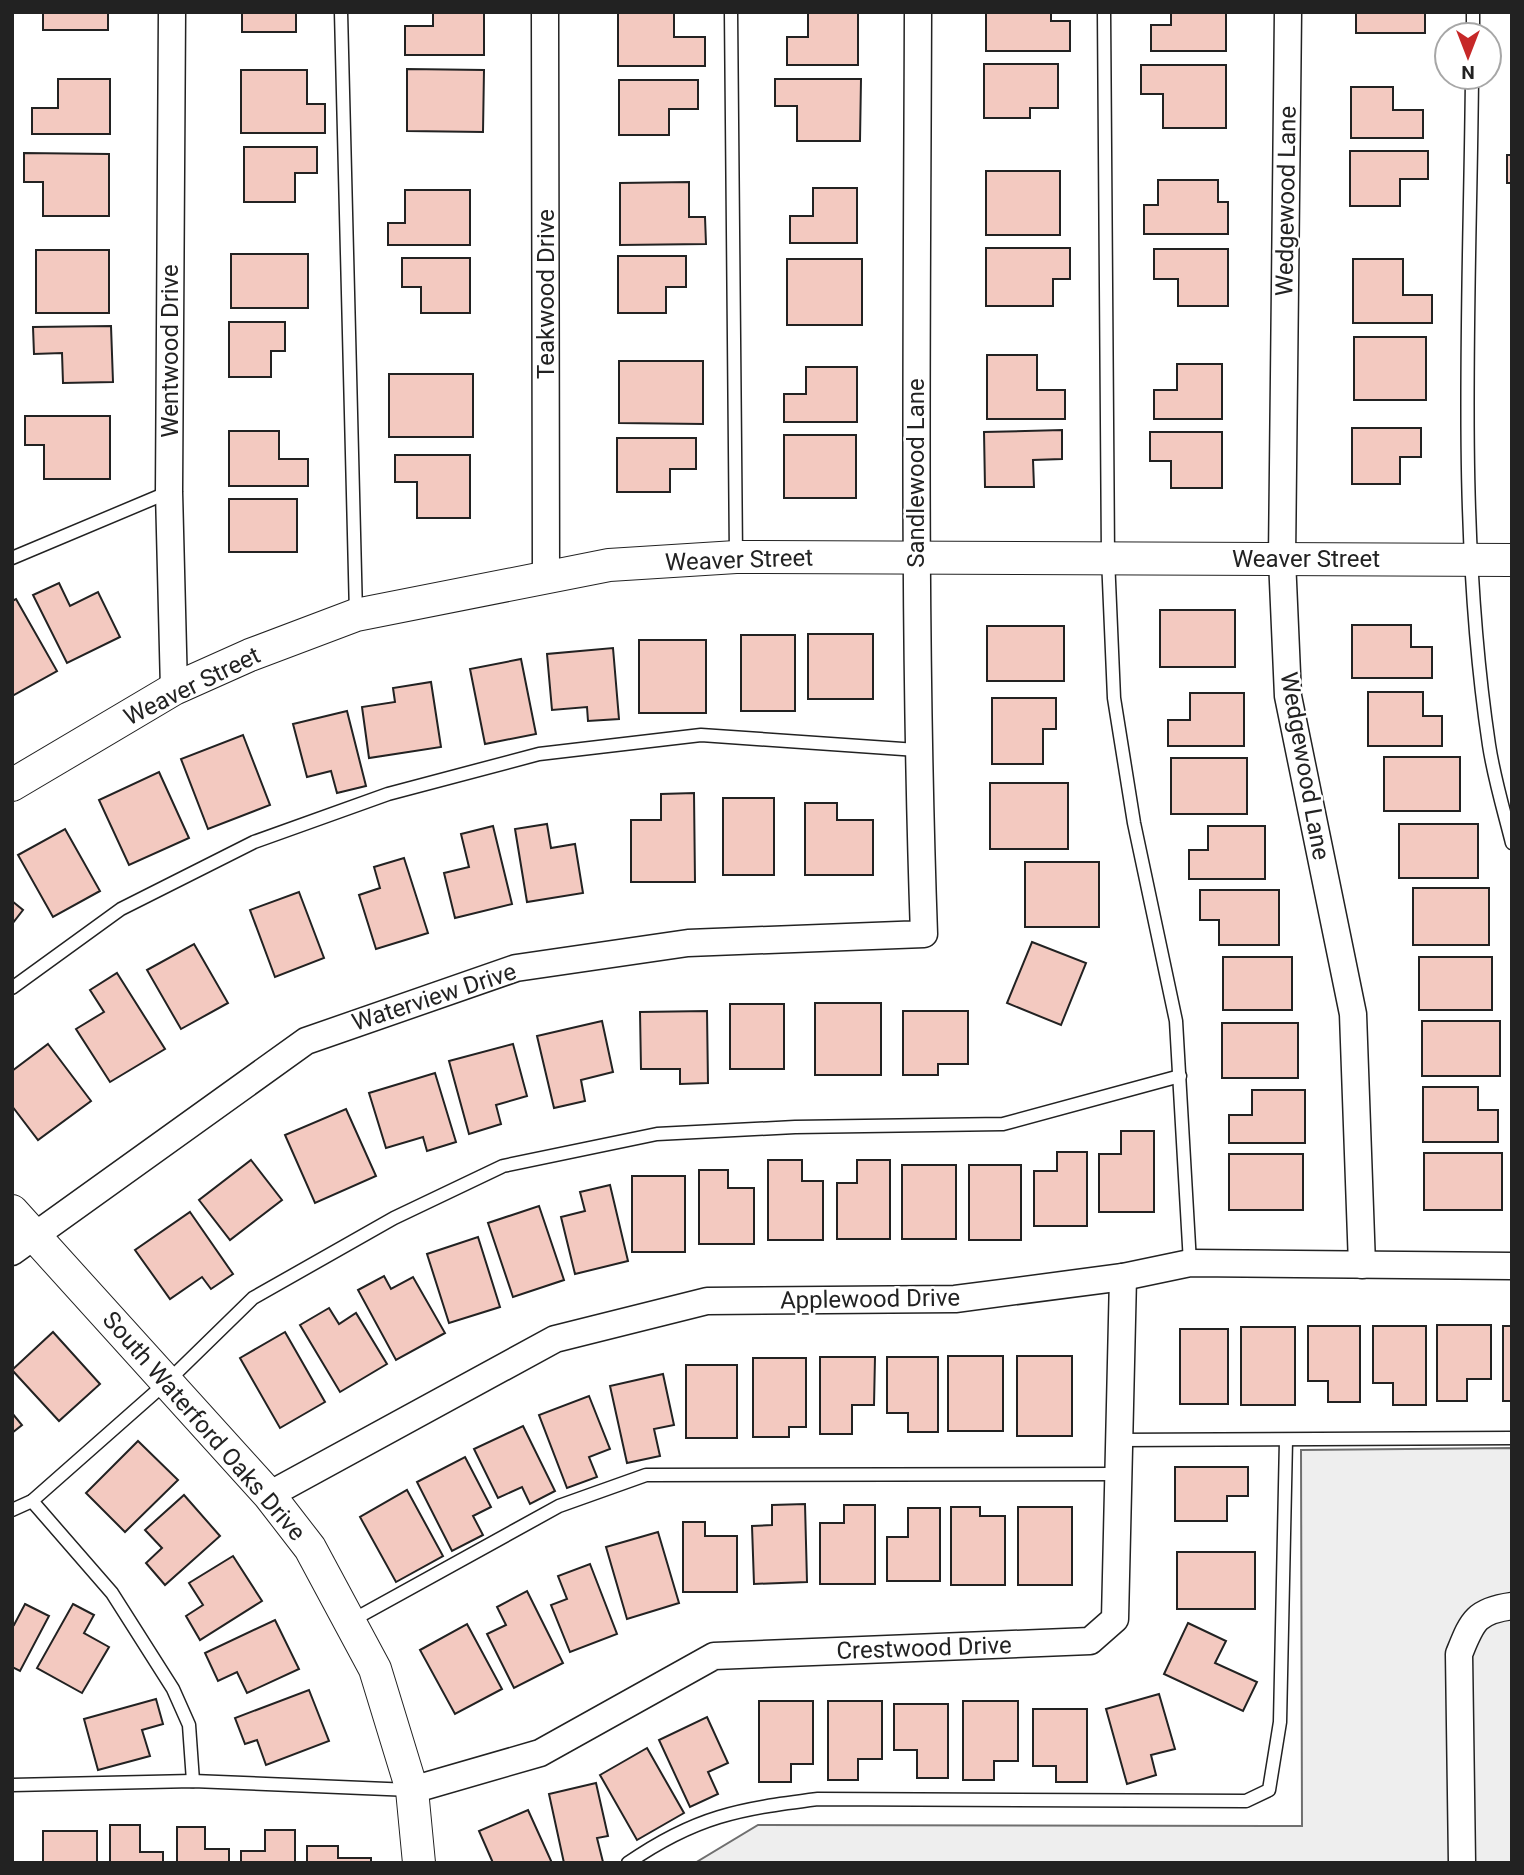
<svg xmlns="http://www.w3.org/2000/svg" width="1524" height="1875" font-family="Roboto,sans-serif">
  <rect width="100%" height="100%" fill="#fff"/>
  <polygon fill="#eee" stroke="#6f6f6f" stroke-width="2" points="1512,1448 1512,1863 695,1863 758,1825 1302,1826 1301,1450"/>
  <g fill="#f3c9c0" stroke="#222" stroke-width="2">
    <rect x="43" y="12" width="65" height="18"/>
    <rect x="242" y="12" width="54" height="20"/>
    <polygon points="433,12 484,12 484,55 405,55 405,26 433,26"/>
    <polygon points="618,12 674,12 674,37 705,37 705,66 618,66"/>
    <polygon points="808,12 858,12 858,65 787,65 787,37 808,37"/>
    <polygon points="986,12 1051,12 1051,21 1070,21 1070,51 986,51"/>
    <polygon points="1171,12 1226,12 1226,51 1151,51 1151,25 1171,25"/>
    <rect x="1356" y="12" width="69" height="21"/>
    <polygon points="984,64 1058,64 1058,108 1030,108 1030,118 984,118"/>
    <polygon points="1141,65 1226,65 1226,128 1163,128 1163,94 1141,94"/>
    <polygon points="407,69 484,70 483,132 407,131"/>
    <polygon points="241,70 307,70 307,104 325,104 325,133 241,133"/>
    <polygon points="58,79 110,79 110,134 32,134 32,108 58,108"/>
    <polygon points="775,79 861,79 860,141 797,141 797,106 775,106"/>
    <polygon points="619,80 698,80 698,109 669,109 669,135 619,135"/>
    <polygon points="1351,87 1393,87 1393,110 1423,110 1423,138 1351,138"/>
    <polygon points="244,147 317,147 317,173 295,173 295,202 244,202"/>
    <polygon points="1350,151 1428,151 1428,179 1400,179 1400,206 1350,206"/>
    <polygon points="24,153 109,154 109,216 43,216 43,182 24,182"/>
    <rect x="1507" y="155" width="5" height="28"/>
    <rect x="986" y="171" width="74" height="64"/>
    <polygon points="1158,180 1218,180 1218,202 1228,202 1228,234 1144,234 1144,205 1158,205"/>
    <polygon points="689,182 689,217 705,217 706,244 620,245 620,183"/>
    <polygon points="813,188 857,188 857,243 790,243 790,216 813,216"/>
    <polygon points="405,190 470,190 470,245 388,245 388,223 405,223"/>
    <polygon points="986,248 1070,248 1070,279 1053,279 1053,306 986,306"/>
    <polygon points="1154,249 1228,249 1228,306 1178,306 1178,279 1154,279"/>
    <rect x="36" y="250" width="73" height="63"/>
    <rect x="231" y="254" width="77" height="54"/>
    <polygon points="618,256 686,256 686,287 666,287 666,313 618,313"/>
    <polygon points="402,258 470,258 470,313 421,313 421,287 402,287"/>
    <rect x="787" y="259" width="75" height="66"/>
    <polygon points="1353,259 1403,259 1403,295 1432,295 1432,323 1353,323"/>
    <polygon points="229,322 285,322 285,351 271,351 271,377 229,377"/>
    <polygon points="111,326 113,382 63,383 62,353 34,354 33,327"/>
    <rect x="1354" y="337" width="72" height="63"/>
    <polygon points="987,355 1037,355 1037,390 1065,390 1065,419 987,419"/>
    <polygon points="619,361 703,361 703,424 619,423"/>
    <polygon points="1177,364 1222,364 1222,419 1154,419 1154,390 1177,390"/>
    <polygon points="806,367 857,367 857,422 784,422 784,394 806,394"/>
    <rect x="389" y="374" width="84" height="63"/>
    <polygon points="25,416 110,416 110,479 44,479 44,445 25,445"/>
    <polygon points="1352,428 1421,428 1421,457 1400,457 1400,484 1352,484"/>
    <polygon points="1062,430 1062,459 1033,460 1034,487 985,487 984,432"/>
    <polygon points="229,431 279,431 279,459 308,459 308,486 229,486"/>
    <polygon points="1150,432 1222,432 1222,488 1171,488 1171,461 1150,461"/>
    <rect x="784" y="435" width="72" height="63"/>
    <polygon points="617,438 696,438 696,469 670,469 670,492 617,492"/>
    <polygon points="395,455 470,455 470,518 417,518 417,482 395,482"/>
    <rect x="229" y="499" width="68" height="53"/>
    <polygon points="59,583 70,606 98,592 120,637 67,663 33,595"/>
    <polygon points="16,599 57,671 12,696 12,601"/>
    <rect x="1160" y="610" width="75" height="57"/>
    <polygon points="1352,625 1411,625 1411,647 1432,647 1432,678 1352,678"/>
    <rect x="987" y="626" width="77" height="55"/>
    <rect x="808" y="634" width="65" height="65"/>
    <rect x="741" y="635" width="54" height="76"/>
    <rect x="639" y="640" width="67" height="73"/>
    <polygon points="613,648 619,719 588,721 587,707 552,710 547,654"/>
    <polygon points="521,659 536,734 485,744 470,669"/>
    <polygon points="431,682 441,747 369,758 362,707 395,702 393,688"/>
    <polygon points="1368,692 1423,692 1423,716 1442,716 1442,746 1368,746"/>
    <polygon points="1190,693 1244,693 1244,746 1168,746 1168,720 1190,720"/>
    <polygon points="992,698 1056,698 1056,729 1043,729 1043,764 992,764"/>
    <polygon points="347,711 366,786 337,793 331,771 307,777 293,724"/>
    <polygon points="243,735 270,805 208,829 181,759"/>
    <rect x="1384" y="757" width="76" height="54"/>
    <rect x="1171" y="758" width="76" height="56"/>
    <polygon points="159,772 189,838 129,865 99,800"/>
    <rect x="990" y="783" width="78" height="66"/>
    <polygon points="694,793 695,882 631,882 631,820 661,820 661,794"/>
    <rect x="723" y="798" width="51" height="77"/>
    <polygon points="805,803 837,803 837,820 873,820 873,875 805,875"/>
    <polygon points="547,824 551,848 575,844 583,893 527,902 515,829"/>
    <rect x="1399" y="824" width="79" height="54"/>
    <polygon points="493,826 512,904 455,918 444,873 469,867 461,834"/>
    <polygon points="1208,826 1265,826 1265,879 1189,879 1189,850 1208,850"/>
    <polygon points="65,829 100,891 53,917 18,855"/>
    <polygon points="404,858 428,933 376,949 359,895 380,888 374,867"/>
    <rect x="1025" y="862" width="74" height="65"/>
    <rect x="1413" y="888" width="76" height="57"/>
    <polygon points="1200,890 1279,890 1279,945 1219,945 1219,920 1200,920"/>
    <polygon points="299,892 324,958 275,977 250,910"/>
    <polygon points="12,901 23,910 12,924"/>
    <polygon points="1032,942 1086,963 1061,1025 1007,1003"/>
    <polygon points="194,944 228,1003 181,1029 147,970"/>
    <rect x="1223" y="957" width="69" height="53"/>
    <rect x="1419" y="957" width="73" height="53"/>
    <polygon points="117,973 165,1049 110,1082 76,1029 104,1012 90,990"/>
    <rect x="815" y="1003" width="66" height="72"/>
    <rect x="730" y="1004" width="54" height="65"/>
    <polygon points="707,1011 708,1083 680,1084 680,1069 641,1069 640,1012"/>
    <polygon points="903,1011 968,1011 968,1064 938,1064 938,1075 903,1075"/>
    <polygon points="602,1021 613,1072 581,1080 585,1101 554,1108 537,1036"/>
    <rect x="1422" y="1021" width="78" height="55"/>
    <rect x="1222" y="1023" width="76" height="55"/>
    <polygon points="48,1044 91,1101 38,1140 12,1106 12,1071"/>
    <polygon points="513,1044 527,1096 496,1105 501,1124 469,1134 449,1061"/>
    <polygon points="435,1073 456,1142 427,1151 423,1137 386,1148 369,1093"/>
    <polygon points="1423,1087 1478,1087 1478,1110 1498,1110 1498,1142 1423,1142"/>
    <polygon points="1252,1090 1305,1090 1305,1143 1229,1143 1229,1115 1252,1115"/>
    <polygon points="346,1109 376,1176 315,1203 285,1135"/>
    <polygon points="1121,1131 1154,1131 1154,1212 1099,1212 1099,1154 1121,1154"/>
    <polygon points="1057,1152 1087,1152 1087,1226 1034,1226 1034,1171 1057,1171"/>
    <rect x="1424" y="1153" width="78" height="57"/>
    <rect x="1229" y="1154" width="74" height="56"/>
    <polygon points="251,1160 282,1200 230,1240 199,1200"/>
    <polygon points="768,1160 802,1160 802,1181 823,1181 823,1240 768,1240"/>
    <polygon points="857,1160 890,1160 890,1239 837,1239 837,1183 857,1183"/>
    <rect x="902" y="1165" width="54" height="74"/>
    <rect x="969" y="1165" width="52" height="75"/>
    <polygon points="699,1170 728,1170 728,1188 754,1188 754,1244 699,1244"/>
    <rect x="632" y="1176" width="53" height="76"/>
    <polygon points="610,1185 628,1261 575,1274 561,1217 585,1211 580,1192"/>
    <polygon points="539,1206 564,1280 513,1297 488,1223"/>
    <polygon points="190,1212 233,1274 211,1289 202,1277 170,1299 135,1250"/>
    <polygon points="478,1237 500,1307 449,1323 427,1254"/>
    <polygon points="384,1276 391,1289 413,1277 445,1333 396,1360 358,1290"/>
    <polygon points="329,1308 339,1324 356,1313 387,1364 340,1392 300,1325"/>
    <polygon points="1437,1325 1491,1325 1491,1379 1467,1379 1467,1401 1437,1401"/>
    <polygon points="1308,1326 1360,1326 1360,1402 1328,1402 1328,1381 1308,1381"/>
    <polygon points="1373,1326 1426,1326 1426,1405 1393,1405 1393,1383 1373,1383"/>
    <rect x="1503" y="1326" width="9" height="75"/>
    <rect x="1241" y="1327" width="54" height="78"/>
    <rect x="1180" y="1329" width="48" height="75"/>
    <polygon points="53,1332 100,1384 59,1421 12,1370"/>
    <polygon points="285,1332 325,1402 280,1428 240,1358"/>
    <rect x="948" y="1356" width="55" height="75"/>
    <rect x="1017" y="1356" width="55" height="80"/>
    <polygon points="820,1357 875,1357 874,1405 852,1405 852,1434 820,1434"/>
    <polygon points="887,1357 938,1357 938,1432 908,1432 908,1413 887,1413"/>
    <polygon points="753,1358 806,1358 806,1427 789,1427 789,1437 753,1437"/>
    <rect x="686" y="1365" width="51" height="73"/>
    <polygon points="663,1374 674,1425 654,1429 660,1456 627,1463 610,1386"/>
    <polygon points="589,1396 610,1449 589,1457 597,1477 567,1488 539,1415"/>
    <polygon points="12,1413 22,1425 12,1433"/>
    <polygon points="523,1426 555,1491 530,1504 522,1487 498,1498 474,1449"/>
    <polygon points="138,1441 178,1480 125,1532 86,1493"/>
    <polygon points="465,1457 491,1507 473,1516 483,1535 452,1551 417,1482"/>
    <polygon points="1175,1467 1248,1467 1248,1496 1227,1496 1227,1521 1175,1521"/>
    <polygon points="407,1490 443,1556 396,1582 360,1517"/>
    <polygon points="184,1495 220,1536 165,1585 146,1563 162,1548 145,1530"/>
    <polygon points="805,1504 807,1582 754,1584 752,1526 772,1525 772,1505"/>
    <polygon points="844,1505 875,1505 875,1584 820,1584 820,1523 844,1523"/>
    <polygon points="951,1507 980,1507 980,1516 1005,1516 1005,1585 951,1585"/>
    <rect x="1018" y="1507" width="54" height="78"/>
    <polygon points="908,1508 940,1508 940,1581 887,1581 887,1537 908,1537"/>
    <polygon points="683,1522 705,1522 705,1536 737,1536 737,1592 683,1592"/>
    <polygon points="658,1532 679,1603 627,1619 606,1547"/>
    <rect x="1177" y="1552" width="78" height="57"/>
    <polygon points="233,1556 262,1601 200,1640 186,1616 203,1605 189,1583"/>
    <polygon points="590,1564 617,1634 570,1652 551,1605 567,1599 558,1576"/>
    <polygon points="527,1591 563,1663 514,1688 487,1634 506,1625 497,1607"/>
    <polygon points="25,1604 49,1616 20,1671 12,1667 12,1624 14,1625"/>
    <polygon points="73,1604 94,1615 84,1633 109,1647 82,1693 37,1668"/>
    <polygon points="275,1620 299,1669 247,1693 237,1672 218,1681 205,1653"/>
    <polygon points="1188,1623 1226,1641 1215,1663 1257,1682 1243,1711 1164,1674"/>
    <polygon points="467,1624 502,1689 455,1714 420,1650"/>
    <polygon points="309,1690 329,1741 266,1765 257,1740 245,1744 235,1718"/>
    <polygon points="1159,1694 1175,1749 1151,1755 1156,1775 1127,1784 1106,1709"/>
    <polygon points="156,1699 163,1724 142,1730 150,1756 98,1770 84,1719"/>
    <polygon points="759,1701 813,1701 813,1764 791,1764 791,1782 759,1782"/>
    <polygon points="828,1701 882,1701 882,1759 858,1759 858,1780 828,1780"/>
    <polygon points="963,1701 1018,1701 1018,1761 994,1761 994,1780 963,1780"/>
    <polygon points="894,1704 948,1704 948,1778 917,1778 917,1750 894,1750"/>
    <polygon points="1033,1709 1087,1709 1087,1782 1056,1782 1056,1766 1033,1766"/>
    <polygon points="707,1717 728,1763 708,1772 718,1794 690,1807 659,1740"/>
    <polygon points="647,1748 684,1813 637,1840 600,1775"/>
    <polygon points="596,1783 608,1836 597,1838 603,1862 564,1863 549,1794"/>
    <polygon points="528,1810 552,1863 493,1863 479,1831"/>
    <polygon points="110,1825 140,1825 140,1852 163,1852 163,1863 110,1863"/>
    <polygon points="177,1827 205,1827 205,1849 229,1849 229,1863 177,1863"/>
    <polygon points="265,1830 295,1830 295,1863 241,1863 241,1851 265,1851"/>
    <rect x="43" y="1831" width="54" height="32"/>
    <polygon points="307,1846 338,1846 338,1858 371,1858 371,1863 307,1863"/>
  </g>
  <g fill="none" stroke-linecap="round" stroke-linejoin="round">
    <g stroke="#222" stroke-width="15">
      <g id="service">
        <polyline points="341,12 356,614"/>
        <polyline points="731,12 736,557"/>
        <polyline points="1104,12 1108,558 1114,698 1134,823 1176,1021 1190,1263"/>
        <polyline points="1473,35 1473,12"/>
        <path d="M1472,77c-2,222 -16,448 17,668 5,33 15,66 23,98"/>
        <polyline points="12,558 169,492"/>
        <polyline points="12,988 121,909 254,842 388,794 539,754 701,735 917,750"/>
        <polyline points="1118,1440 1512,1438"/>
        <polyline points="32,1501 112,1593 173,1689 189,1725 193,1781"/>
        <polyline points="12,1510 32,1501 168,1381 253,1298 394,1218 503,1166 657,1134 795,1127 1003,1124 1180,1076"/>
        <polyline points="349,1622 559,1506 646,1475 1118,1474"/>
        <polyline points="12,1785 193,1781 411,1790"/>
        <path d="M628,1863c68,-47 111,-54 190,-64l428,2 23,-11 11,-68 6,-282"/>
      </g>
    </g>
    <g stroke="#222" stroke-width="29">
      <g id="minor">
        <polyline points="172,12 169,492 174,689"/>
        <polyline points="545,12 546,576"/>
        <polyline points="1288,12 1282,559 1288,696 1353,1014 1362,1265"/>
        <path d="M12,1252l294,-211 210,-73 172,-25 236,-9c-11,-307 -7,-615 -6,-922"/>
        <polyline points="269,1495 555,1339 707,1301 955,1299 1123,1277 1190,1263 1512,1266"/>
        <polyline points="412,1790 540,1753 714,1656 1090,1641 1115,1619 1123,1277"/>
        <path d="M1462,1863l-3,-209c13,-32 16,-43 53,-48"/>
      </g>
    </g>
    <g stroke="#222" stroke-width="34">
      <g id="tertiary">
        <polyline points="12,785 174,689 250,655 356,615 609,565 736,557 1512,560"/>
        <polyline points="12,1211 269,1495 310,1548 375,1669 412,1790 419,1863"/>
      </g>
    </g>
    <use href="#service" stroke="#fff" stroke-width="12"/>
    <use href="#minor" stroke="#fff" stroke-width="26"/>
    <use href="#tertiary" stroke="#fff" stroke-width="32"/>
  </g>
  <g text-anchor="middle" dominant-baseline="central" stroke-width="5" stroke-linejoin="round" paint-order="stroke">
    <g font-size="24" fill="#222" stroke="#fff">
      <text transform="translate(1286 201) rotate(-89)">Wedgewood Lane</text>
      <text transform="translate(546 294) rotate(-90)">Teakwood Drive</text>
      <text transform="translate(170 351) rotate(-90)">Wentwood Drive</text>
      <text transform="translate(916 473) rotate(-90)">Sandlewood Lane</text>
      <text x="1306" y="559">Weaver Street</text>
      <text transform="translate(739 560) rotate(-2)">Weaver Street</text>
      <text transform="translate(192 686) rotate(-26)">Weaver Street</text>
      <text transform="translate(1305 766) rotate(80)">Wedgewood Lane</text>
      <text transform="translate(434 997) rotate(-18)">Waterview Drive</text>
      <text transform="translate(870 1299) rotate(-1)">Applewood Drive</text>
      <text transform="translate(204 1426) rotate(49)">South Waterford Oaks Drive</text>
      <text transform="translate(924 1648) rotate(-2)">Crestwood Drive</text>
    </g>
  </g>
  <rect width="1524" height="1875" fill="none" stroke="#222222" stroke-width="28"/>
  <g transform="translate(1468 56) rotate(180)"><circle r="33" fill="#ffffff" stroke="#a7a7a7" stroke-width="2"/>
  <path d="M0-5L12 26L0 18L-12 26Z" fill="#c62828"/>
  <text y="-10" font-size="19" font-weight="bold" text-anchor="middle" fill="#222222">N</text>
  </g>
</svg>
